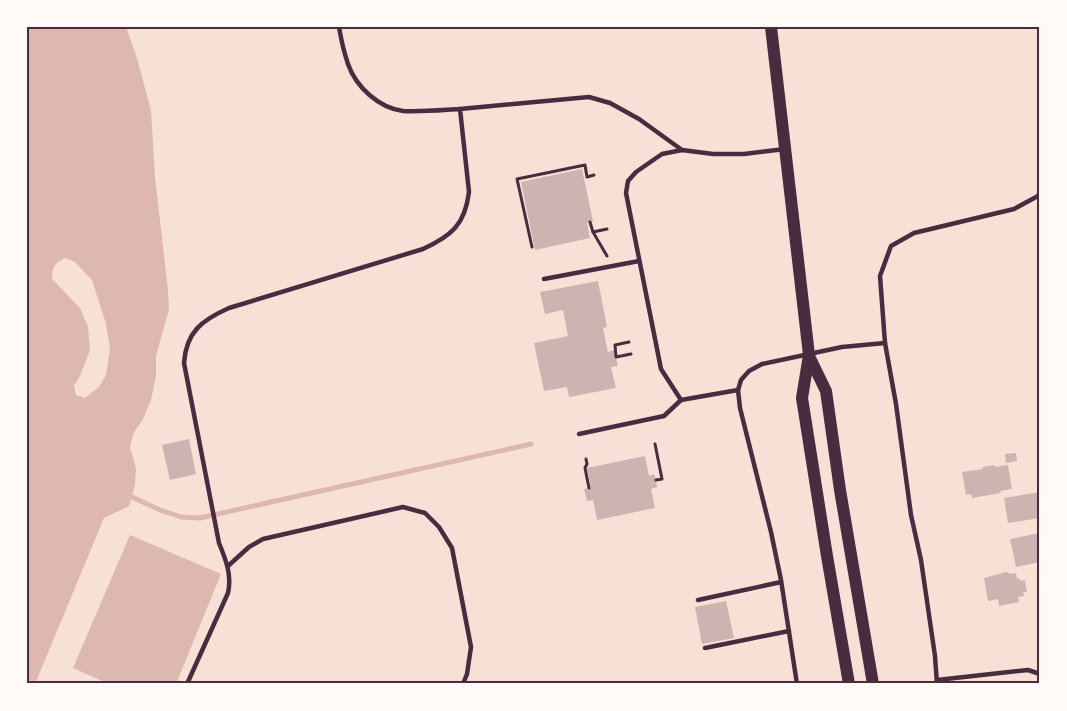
<svg xmlns="http://www.w3.org/2000/svg" width="1067" height="711" font-family="Signika,sans-serif">
  <rect width="100%" height="100%" fill="#f7e1d7"/>
  <g fill="#dcb8b0" fill-rule="evenodd">
    <path d="M27,27h99l10,28 15,55 4,67 13,113 1,19 -13,47v20l-5,24 -9,21 -8,11 -4,15 6,21 -1,16 -6,22 -25,12 -69,166h-8zM65,258l10,4 17,18 14,44 4,25 -4,26 -7,12 -14,11 -9,-3 -2,-9 6,-10 10,-26 -2,-23 -8,-19 -28,-29c0,-11 2,-16 13,-21z"/>
    <polygon points="130,535 221,574 176,684 109,684 73,668"/>
  </g>
  <g fill="none" stroke-linecap="round" stroke-linejoin="round">
    <polyline stroke="#dcb8b0" stroke-width="5" points="132,497 160,510 181,517 200,518 531,444"/>
  </g>
  <g fill="#ccb4b1">
    <polygon points="582,169 593,221 587,223 590,238 535,250 521,182"/>
    <polygon points="598,281 607,327 603,328 608,352 614,350 618,366 611,367 616,388 569,397 567,387 544,391 534,343 568,336 563,310 545,314 540,292"/>
    <polygon points="189,439 196,474 170,480 162,445"/>
    <polygon points="1016,453 1017,461 1006,463 1005,454"/>
    <polygon points="645,456 649,476 654,474 656,480 657,487 651,489 655,508 597,520 593,500 587,501 584,489 591,488 587,468"/>
    <polygon points="995,465 995,467 1008,465 1012,489 1000,491 1001,493 972,498 971,494 966,495 962,472 983,469 982,467"/>
    <polygon points="1040,492 1040,518 1008,523 1004,498"/>
    <polygon points="1040,533 1040,562 1016,567 1010,539"/>
    <polygon points="1006,572 1011,574 1016,573 1017,579 1020,578 1020,581 1025,580 1027,592 1023,592 1024,596 1018,597 1019,602 999,606 998,599 988,601 984,578"/>
    <polygon points="726,601 734,638 702,644 695,607"/>
  </g>
  <g fill="none" stroke-linecap="round" stroke-linejoin="round">
    <g stroke="#4a2c40" stroke-width="3">
      <polyline points="590,222 593,232 607,229"/>
      <polyline points="593,232 607,256"/>
      <polyline points="532,247 517,179 585,165 587,177 594,175"/>
      <polyline points="629,342 615,345 616,357 631,354"/>
      <polyline points="655,444 662,479 656,480"/>
      <polyline points="586,459 587,464 585,468 589,488"/>
    </g>
    <g stroke="#4a2c40" stroke-width="4.5">
      <path d="M339,27c2,12 5,25 9,37 8,23 31,44 55,47 19,1 39,-1 57,-2"/>
      <polyline points="544,279 639,261"/>
      <polyline points="885,343 896,404 911,515 921,560 935,656 937,684"/>
      <polyline points="738,390 681,400 661,369 626,193 628,181 636,172 662,154 682,150 713,154 744,154 785,149"/>
      <polyline points="579,434 664,416 681,400"/>
      <polyline points="228,566 249,547 263,539 403,507 425,513 439,527 452,548 471,647 467,674 463,684"/>
      <polyline points="698,600 781,582"/>
      <polyline points="705,648 789,631"/>
      <polyline points="937,680 1028,670 1040,674"/>
      <path d="M187,684l41,-91c4,-18 -2,-33 -9,-50l-35,-180c2,-31 18,-43 45,-55l194,-59c28,-13 42,-24 46,-57l-9,-83 129,-12 21,6 29,16 43,31"/>
      <polyline points="797,684 781,580 771,532 740,408 738,390 741,380 749,371 762,364 842,347 885,343 880,276 891,246 914,233 1014,209 1038,196 1040,191"/>
    </g>
    <g stroke="#4a2c40" stroke-width="12">
      <polyline points="771,27 809,355 802,398 827,556 849,684"/>
      <polyline points="809,356 826,391 840,490 873,684"/>
    </g>
  </g>
  <rect width="1067" height="711" fill="none" stroke="#fffaf5" stroke-width="57"/>
  <rect x="28" y="28" width="1010" height="654" fill="none" stroke="#4a2c40" stroke-width="2"/>
</svg>
